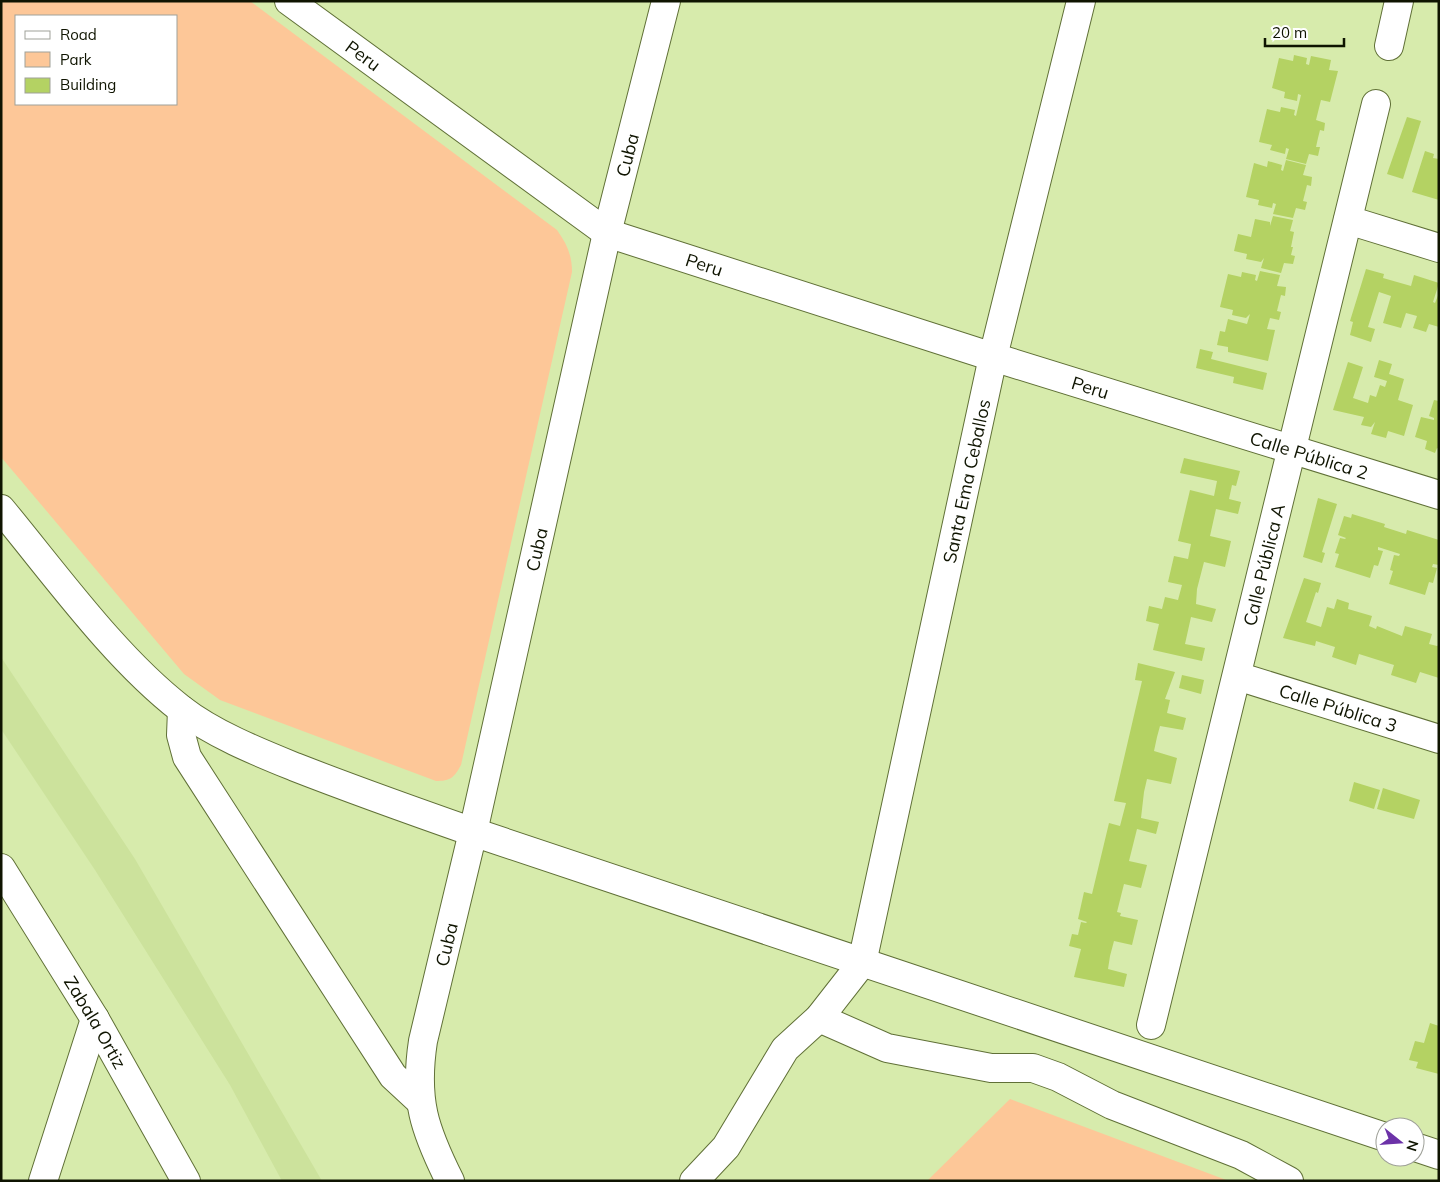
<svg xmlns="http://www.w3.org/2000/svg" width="1440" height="1182" font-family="Mulish,sans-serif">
  <rect width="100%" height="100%" fill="#d7ebac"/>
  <polygon fill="#cce29c" points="1,657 135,859 322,1181 282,1181 230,1085 95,870 1,729"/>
  <g fill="#fdc798" fill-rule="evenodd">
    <path d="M1,1h249l307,229c10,14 15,25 15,42l-111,493c-7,13 -11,16 -25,16l-216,-81 -36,-26 -183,-217zM16,16h160v88h-160z"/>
    <polygon points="1010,1099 1229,1181 927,1181"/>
  </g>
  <g fill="#b4d263">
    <polygon points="1294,55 1307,58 1306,64 1309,65 1311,56 1331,60 1329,70 1338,71 1330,102 1321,100 1316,120 1325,123 1324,131 1320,130 1318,138 1316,147 1320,147 1318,156 1309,154 1306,164 1286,159 1289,149 1286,148 1285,154 1270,150 1272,145 1259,142 1267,109 1280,112 1281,107 1295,110 1294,115 1296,116 1301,95 1298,94 1297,101 1284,98 1285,92 1272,88 1279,58 1293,61"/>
    <polygon points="1407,117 1421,121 1403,179 1387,174"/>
    <polygon points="1425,151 1434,154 1433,158 1439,159 1439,200 1412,192"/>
    <polygon points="1286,160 1306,165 1303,175 1312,177 1311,186 1307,185 1303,201 1307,202 1305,210 1296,208 1293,218 1273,214 1276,204 1273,203 1272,208 1258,205 1259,200 1246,197 1254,163 1267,167 1268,161 1282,165 1281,170 1283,171"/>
    <polygon points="1273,216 1293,220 1290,231 1294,232 1291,247 1293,247 1291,255 1295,256 1293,264 1284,263 1281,273 1261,268 1264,258 1261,262 1246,259 1247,254 1234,251 1238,234 1251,237 1255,219 1270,222 1270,226"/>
    <polygon points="1366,269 1384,274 1383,278 1411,286 1414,275 1439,283 1433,302 1435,303 1439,293 1439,327 1429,324 1426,332 1413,328 1417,316 1406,313 1401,328 1383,323 1391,296 1379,292 1368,327 1375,329 1371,342 1350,335 1353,322 1350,321"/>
    <polygon points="1260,271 1280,275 1277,286 1286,287 1285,296 1281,295 1277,311 1281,312 1279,320 1270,318 1267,329 1275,330 1268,361 1228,352 1228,347 1217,345 1220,331 1225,332 1228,319 1247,324 1250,314 1246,318 1232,315 1233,310 1220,307 1228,274 1241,277 1242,272 1256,275 1255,280 1257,281"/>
    <polygon points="1200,349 1213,352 1211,359 1267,373 1263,390 1233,383 1234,377 1196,368"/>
    <polygon points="1379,360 1392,364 1389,374 1404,379 1398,400 1413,405 1404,436 1388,431 1386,438 1371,434 1375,422 1371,427 1361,425 1364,417 1333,410 1348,362 1363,367 1353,398 1368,403 1370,395 1376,397 1380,385 1385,387 1387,381 1374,377"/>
    <polygon points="1434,400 1439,401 1439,449 1437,448 1435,453 1425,449 1427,441 1415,437 1421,417 1434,420 1434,418 1429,416"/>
    <polygon points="1184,458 1240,471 1236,486 1232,485 1229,499 1241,502 1238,514 1216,509 1210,536 1231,541 1225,567 1204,562 1197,589 1196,604 1216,609 1212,622 1191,617 1185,644 1205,648 1202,661 1153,650 1159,624 1146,621 1149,606 1162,609 1165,597 1178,600 1182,585 1168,582 1174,556 1188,559 1191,544 1178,541 1190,490 1214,496 1217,481 1180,473"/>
    <polygon points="1318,498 1337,504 1322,552 1325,553 1322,563 1303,557"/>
    <polygon points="1352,514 1385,524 1384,527 1406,534 1407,530 1439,540 1439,565 1433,564 1432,567 1437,568 1433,583 1429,582 1425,595 1389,584 1393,571 1390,570 1394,555 1399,556 1400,554 1378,547 1378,550 1383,551 1378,566 1374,565 1370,578 1335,567 1339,554 1335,553 1340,538 1345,539 1346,538 1338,535 1344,516 1351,518"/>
    <polygon points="1304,578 1321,583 1318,593 1316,592 1306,622 1321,627 1327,607 1334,609 1337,599 1349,603 1348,609 1372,616 1369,626 1376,629 1377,626 1402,636 1405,626 1432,634 1429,644 1437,646 1439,645 1439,678 1420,672 1416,683 1391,675 1394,665 1359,654 1356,665 1332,657 1335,647 1316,641 1315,646 1283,638"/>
    <polygon points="1138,663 1175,672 1165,699 1170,700 1167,713 1186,718 1183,730 1160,726 1157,737 1154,751 1177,758 1171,784 1147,779 1144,792 1141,818 1159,822 1156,834 1137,829 1129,861 1147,865 1141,888 1124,884 1117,912 1121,913 1120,916 1138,920 1132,945 1114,941 1110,956 1108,969 1127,974 1124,987 1074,977 1081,949 1069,946 1072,934 1078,935 1081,922 1086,923 1087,922 1078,919 1084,892 1092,894 1109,823 1120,826 1126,803 1114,801 1142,681 1135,680"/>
    <polygon points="1182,675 1204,680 1201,694 1179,688"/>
    <polygon points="1354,782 1380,790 1374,809 1349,801"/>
    <polygon points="1383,788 1420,800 1414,819 1377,809"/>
    <polygon points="1430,1023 1439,1026 1439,1074 1416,1068 1418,1062 1409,1060 1415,1041 1424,1043"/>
  </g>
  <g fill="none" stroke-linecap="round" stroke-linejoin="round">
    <g stroke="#607037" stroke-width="30">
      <g id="minor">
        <path id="s1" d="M289,1l318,232 386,124 446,138"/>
        <polyline points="1389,46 1399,1"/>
        <polyline points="1348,220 1439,248"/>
        <path d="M1,509c54,65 113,148 180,200 32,25 77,43 114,58 59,23 118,44 178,65l912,305"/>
        <path id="s2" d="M1237,676l202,63"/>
        <polyline points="182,710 181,735 187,757 393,1076 420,1101"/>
        <path id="s3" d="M1,868l94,151 91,162"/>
        <polyline points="819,1018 887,1048 991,1068 1033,1068 1058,1077 1112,1105 1241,1155 1289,1181"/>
        <path id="s4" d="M1151,1025l225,-921"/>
        <polyline points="1415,1147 1439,1155"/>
        <polyline points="43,1181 95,1019"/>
        <path id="s5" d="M450,1181c-26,-52 -36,-81 -27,-140l50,-209 134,-599 59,-232"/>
        <path id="s6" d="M694,1181l32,-34 59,-98 34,-31 43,-55 131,-606 88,-356"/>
      </g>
    </g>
    <use href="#minor" stroke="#fff" stroke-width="28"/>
  </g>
  <g text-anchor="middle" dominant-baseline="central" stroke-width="4.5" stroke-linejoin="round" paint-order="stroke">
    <g font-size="18" fill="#0f1401" stroke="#fff">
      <text stroke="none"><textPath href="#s1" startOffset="92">Peru</textPath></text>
      <text stroke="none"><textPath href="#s5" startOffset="1055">Cuba</textPath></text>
      <text stroke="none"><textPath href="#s1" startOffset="496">Peru</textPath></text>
      <text stroke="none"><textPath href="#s1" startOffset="901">Peru</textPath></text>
      <text stroke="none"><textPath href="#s1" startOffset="1130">Calle Pública 2</textPath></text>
      <text stroke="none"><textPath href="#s6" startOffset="770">Santa Ema Ceballos</textPath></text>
      <text stroke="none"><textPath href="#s5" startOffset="650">Cuba</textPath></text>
      <text stroke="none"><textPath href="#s4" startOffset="474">Calle Pública A</textPath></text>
      <text stroke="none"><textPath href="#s2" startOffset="106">Calle Pública 3</textPath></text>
      <text stroke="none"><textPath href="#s5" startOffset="245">Cuba</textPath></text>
      <text stroke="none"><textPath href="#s3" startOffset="181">Zabala Ortiz</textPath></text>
    </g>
  </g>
  <rect width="1440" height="1182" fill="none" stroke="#0f1401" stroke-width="5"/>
  <rect x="15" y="15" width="162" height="90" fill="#ffffff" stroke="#9fa199"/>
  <rect x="25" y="31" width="25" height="8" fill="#ffffff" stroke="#9fa199"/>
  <text x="60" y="40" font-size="15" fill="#0f1401">Road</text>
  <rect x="25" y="52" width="25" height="15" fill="#fdc798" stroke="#9fa199"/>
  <text x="60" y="65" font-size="15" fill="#0f1401">Park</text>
  <rect x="25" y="78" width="25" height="15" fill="#b4d263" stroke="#9fa199"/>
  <text x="60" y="90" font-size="15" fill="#0f1401">Building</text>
  <g transform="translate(1400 1142) rotate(107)"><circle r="24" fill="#ffffff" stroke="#9fa199"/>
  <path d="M0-4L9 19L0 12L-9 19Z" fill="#6c32a8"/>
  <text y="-8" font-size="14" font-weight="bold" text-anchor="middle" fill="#0f1401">N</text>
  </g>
  <path d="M1265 38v8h79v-8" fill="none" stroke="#0f1401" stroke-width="2.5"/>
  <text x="1272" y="38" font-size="15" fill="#0f1401" stroke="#ffffff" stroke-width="4" paint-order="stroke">20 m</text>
</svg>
